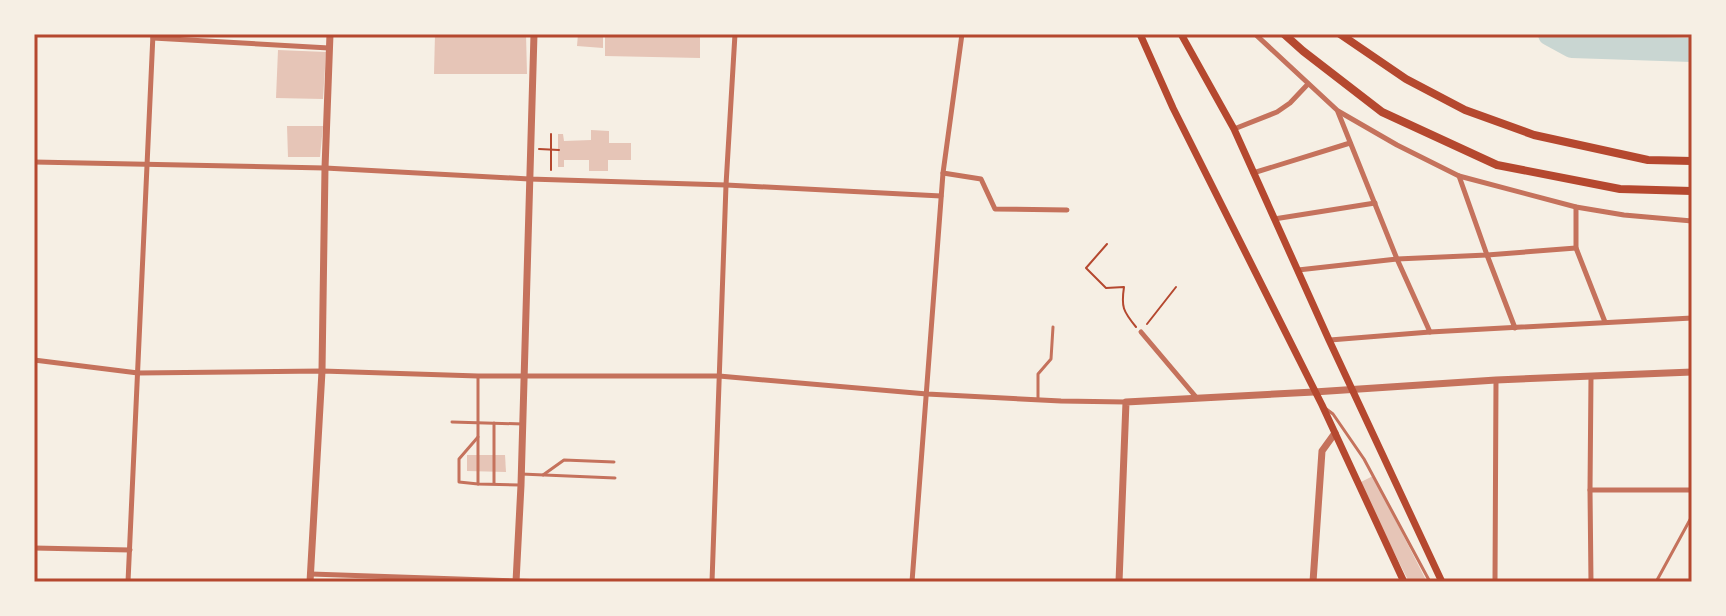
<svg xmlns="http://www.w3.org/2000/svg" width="1726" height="616" font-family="Jost,sans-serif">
  <rect width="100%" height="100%" fill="#f6efe4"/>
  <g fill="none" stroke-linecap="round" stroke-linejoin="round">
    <polyline stroke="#c9d6d2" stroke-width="24" points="1550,34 1572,46 1692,50"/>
  </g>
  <g fill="#e6c5b7">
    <polygon points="435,34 526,34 527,74 434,74"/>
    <polygon points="578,34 603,34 603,48 577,46"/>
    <polygon points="605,34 700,34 700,58 605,56"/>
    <polygon points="278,50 326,52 323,99 276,98"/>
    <polygon points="287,126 323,126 320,157 288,157"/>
    <polygon points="591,130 609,131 609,143 631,143 631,160 608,160 608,171 589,171 589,160 564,160 564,167 558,167 558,134 563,134 564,141 591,140"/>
    <polygon points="467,455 505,455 506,472 467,471"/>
    <polygon points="1373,476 1427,582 1409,582 1359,483"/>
  </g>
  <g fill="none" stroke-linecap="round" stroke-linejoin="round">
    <g stroke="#b5482f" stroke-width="2">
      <polyline points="551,134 551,170"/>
      <polyline points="539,149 559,150"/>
      <path d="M1107,244l-21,24 20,20 18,-1c-3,20 -1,24 12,40"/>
      <polyline points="1147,324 1176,287"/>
    </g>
    <g stroke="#c5725c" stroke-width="3">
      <polyline points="478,376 478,484 519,485"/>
      <polyline points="1038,399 1038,374 1051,359 1053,327"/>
      <polyline points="1325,408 1333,414 1364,459 1430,582"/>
      <polyline points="452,422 523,424"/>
      <polyline points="494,423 494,483"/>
      <polyline points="478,437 459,459 459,482 478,484"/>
      <polyline points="521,474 615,478"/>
      <polyline points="543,475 564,460 614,462"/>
      <polyline points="1656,582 1692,516"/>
    </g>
    <g stroke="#c5725c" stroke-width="5">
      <polyline points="1255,34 1338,111 1397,145 1459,176 1576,207 1624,215 1692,221"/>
      <polyline points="153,38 329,48"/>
      <polyline points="1338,112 1397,259 1430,332"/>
      <polyline points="1234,129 1277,112 1290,103 1308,84"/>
      <polyline points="34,162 325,168 529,179 726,185 941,196"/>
      <polyline points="943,173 981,179 995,209 1067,210"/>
      <polyline points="1253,173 1350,143"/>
      <polyline points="1459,176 1487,255 1515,328"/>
      <polyline points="1576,207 1576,248 1605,322"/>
      <polyline points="1274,219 1375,203"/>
      <polyline points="1298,270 1397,259 1487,255 1576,248"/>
      <polyline points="1141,332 1196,397"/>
      <polyline points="1330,340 1430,332 1692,318"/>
      <polyline points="34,360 138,373 322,371 478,376 719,376 927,394 1061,401 1126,402"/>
      <polyline points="1590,490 1692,490"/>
      <polyline points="34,548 130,550"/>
      <polyline points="311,574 545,582"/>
      <polyline points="128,582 153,34"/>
      <polyline points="712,582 726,185 735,34"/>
      <polyline points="912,582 943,173 962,34"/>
      <polyline points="1495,582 1496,380"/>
      <polyline points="1591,582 1590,490 1591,377"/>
    </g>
    <g stroke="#c5725c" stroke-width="7">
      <polyline points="310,582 322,371 325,168 330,34"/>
      <polyline points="516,582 521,485 534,34"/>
      <polyline points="1119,582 1126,402 1314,392 1496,380 1692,372"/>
      <polyline points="1313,582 1322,451 1335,433"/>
    </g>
    <g stroke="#b5482f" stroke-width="7">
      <polyline points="1140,34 1173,108 1322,405 1404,582"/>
      <polyline points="1181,34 1234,129 1329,340 1442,582"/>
    </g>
    <g stroke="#b5482f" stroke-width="8">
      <polyline points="1284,34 1303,51 1382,112 1497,165 1620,189 1692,191"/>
      <polyline points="1340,34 1406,79 1465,110 1534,135 1648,160 1692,161"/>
    </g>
  </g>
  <rect width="1726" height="616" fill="none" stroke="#f6efe4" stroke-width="72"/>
  <rect x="36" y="36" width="1654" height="544" fill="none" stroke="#b5482f" stroke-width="3"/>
</svg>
